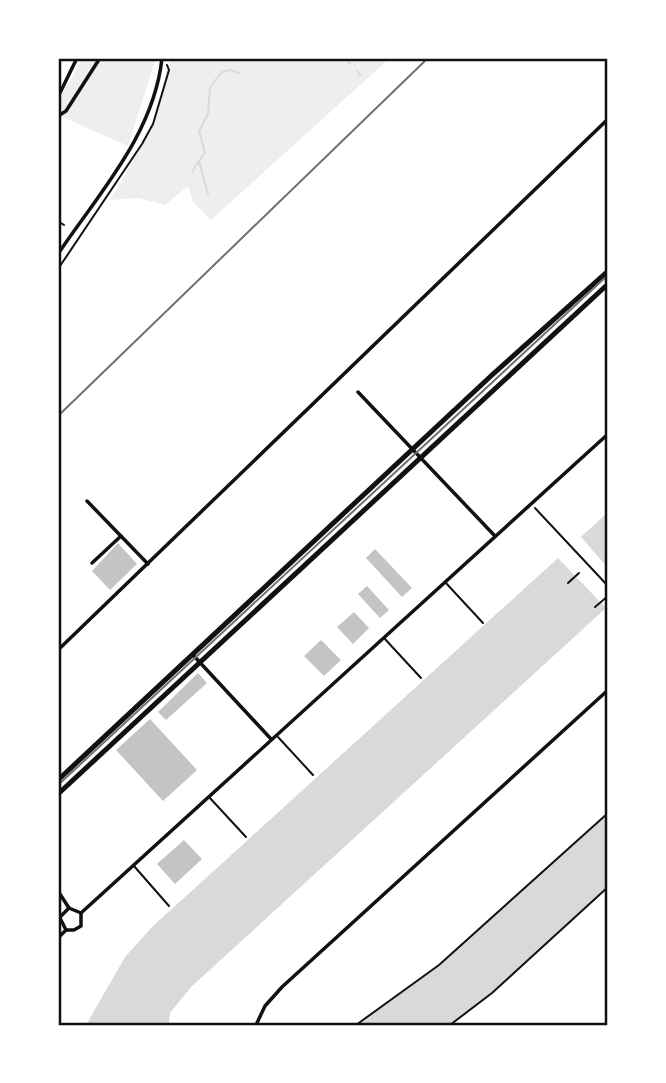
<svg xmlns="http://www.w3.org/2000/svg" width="666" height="1083" font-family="'Space Grotesk',sans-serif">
  <rect width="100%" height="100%" fill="#fff"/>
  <g fill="#eee">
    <polygon points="83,58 156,58 128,146 58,115 58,102"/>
    <polygon points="170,58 390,58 211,220 193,202 188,186 165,205 139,198 110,200 154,125"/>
  </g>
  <g fill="#d9d9d9">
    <polygon points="608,512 608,568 581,537"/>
    <polygon points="558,558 606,608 191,987 170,1013 169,1025 86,1025 125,957 153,926"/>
    <polygon points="608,813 608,887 492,993 450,1025 356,1025 439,965"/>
  </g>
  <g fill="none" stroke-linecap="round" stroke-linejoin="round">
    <g stroke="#d9d9d9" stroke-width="2">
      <polyline points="345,58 350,64"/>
      <polyline points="357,71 360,75"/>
      <polyline points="192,172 198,162"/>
      <polyline points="208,194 199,161 205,153 199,131 208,114 210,87 222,72 230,70 239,73"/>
    </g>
  </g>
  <g fill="#c4c4c4">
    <polygon points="118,543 137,564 110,590 92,571"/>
    <polygon points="375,549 412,588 402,597 366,558"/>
    <polygon points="367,586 389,610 380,618 358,594"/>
    <polygon points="354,612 369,628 353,644 337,627"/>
    <polygon points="321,640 341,660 324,676 304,656"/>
    <polygon points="198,673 207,683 166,720 158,712"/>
    <polygon points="150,719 197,770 163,801 116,750"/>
    <polygon points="184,840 202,859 175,884 157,864"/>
  </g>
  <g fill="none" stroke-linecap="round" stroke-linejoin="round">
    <g stroke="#111" stroke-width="2">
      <polyline points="58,221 64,225"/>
      <polyline points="58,269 142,144 153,124 169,70 167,65"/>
      <polyline points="535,508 608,586"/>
      <polyline points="568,583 579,573"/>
      <polyline points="595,607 608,596"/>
      <polyline points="356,1025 439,965 608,813"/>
      <polyline points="450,1025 492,993 608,887"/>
    </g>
    <g stroke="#111" stroke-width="2">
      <polyline points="445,582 483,623"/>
      <polyline points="384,638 421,678"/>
      <polyline points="278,737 313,775"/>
      <polyline points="209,797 246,837"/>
      <polyline points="134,866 169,906"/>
    </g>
    <g stroke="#111" stroke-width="3.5">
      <polyline points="58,97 77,58"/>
      <polyline points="58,116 66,111 100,58"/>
      <polyline points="358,392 494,535"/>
      <polyline points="87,501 148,564"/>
      <polyline points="92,563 121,536"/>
      <polyline points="58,650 608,119"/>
      <polyline points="193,655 271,739"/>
      <polyline points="58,891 69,908"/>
      <polyline points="81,913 608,434"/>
      <polyline points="60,918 66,930"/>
      <polyline points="58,919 69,908 81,913 81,926 74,930 66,930"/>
      <polyline points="58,938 66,930"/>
      <polyline points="256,1025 265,1006 282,987 608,690"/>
    </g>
    <path stroke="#111" stroke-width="3.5" d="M58,254c41,-61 96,-120 104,-196"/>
    <g stroke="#111" stroke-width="5">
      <polyline points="58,780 492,375 608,271"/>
      <polyline points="58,794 608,284"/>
    </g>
    <polyline stroke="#707070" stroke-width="2" points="58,785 608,275"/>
    <polyline stroke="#707070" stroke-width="2" points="58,416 428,58"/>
  </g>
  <rect width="666" height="1083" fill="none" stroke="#ffffff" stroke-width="119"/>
  <rect x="60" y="60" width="546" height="964" fill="none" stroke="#111" stroke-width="2.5"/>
</svg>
